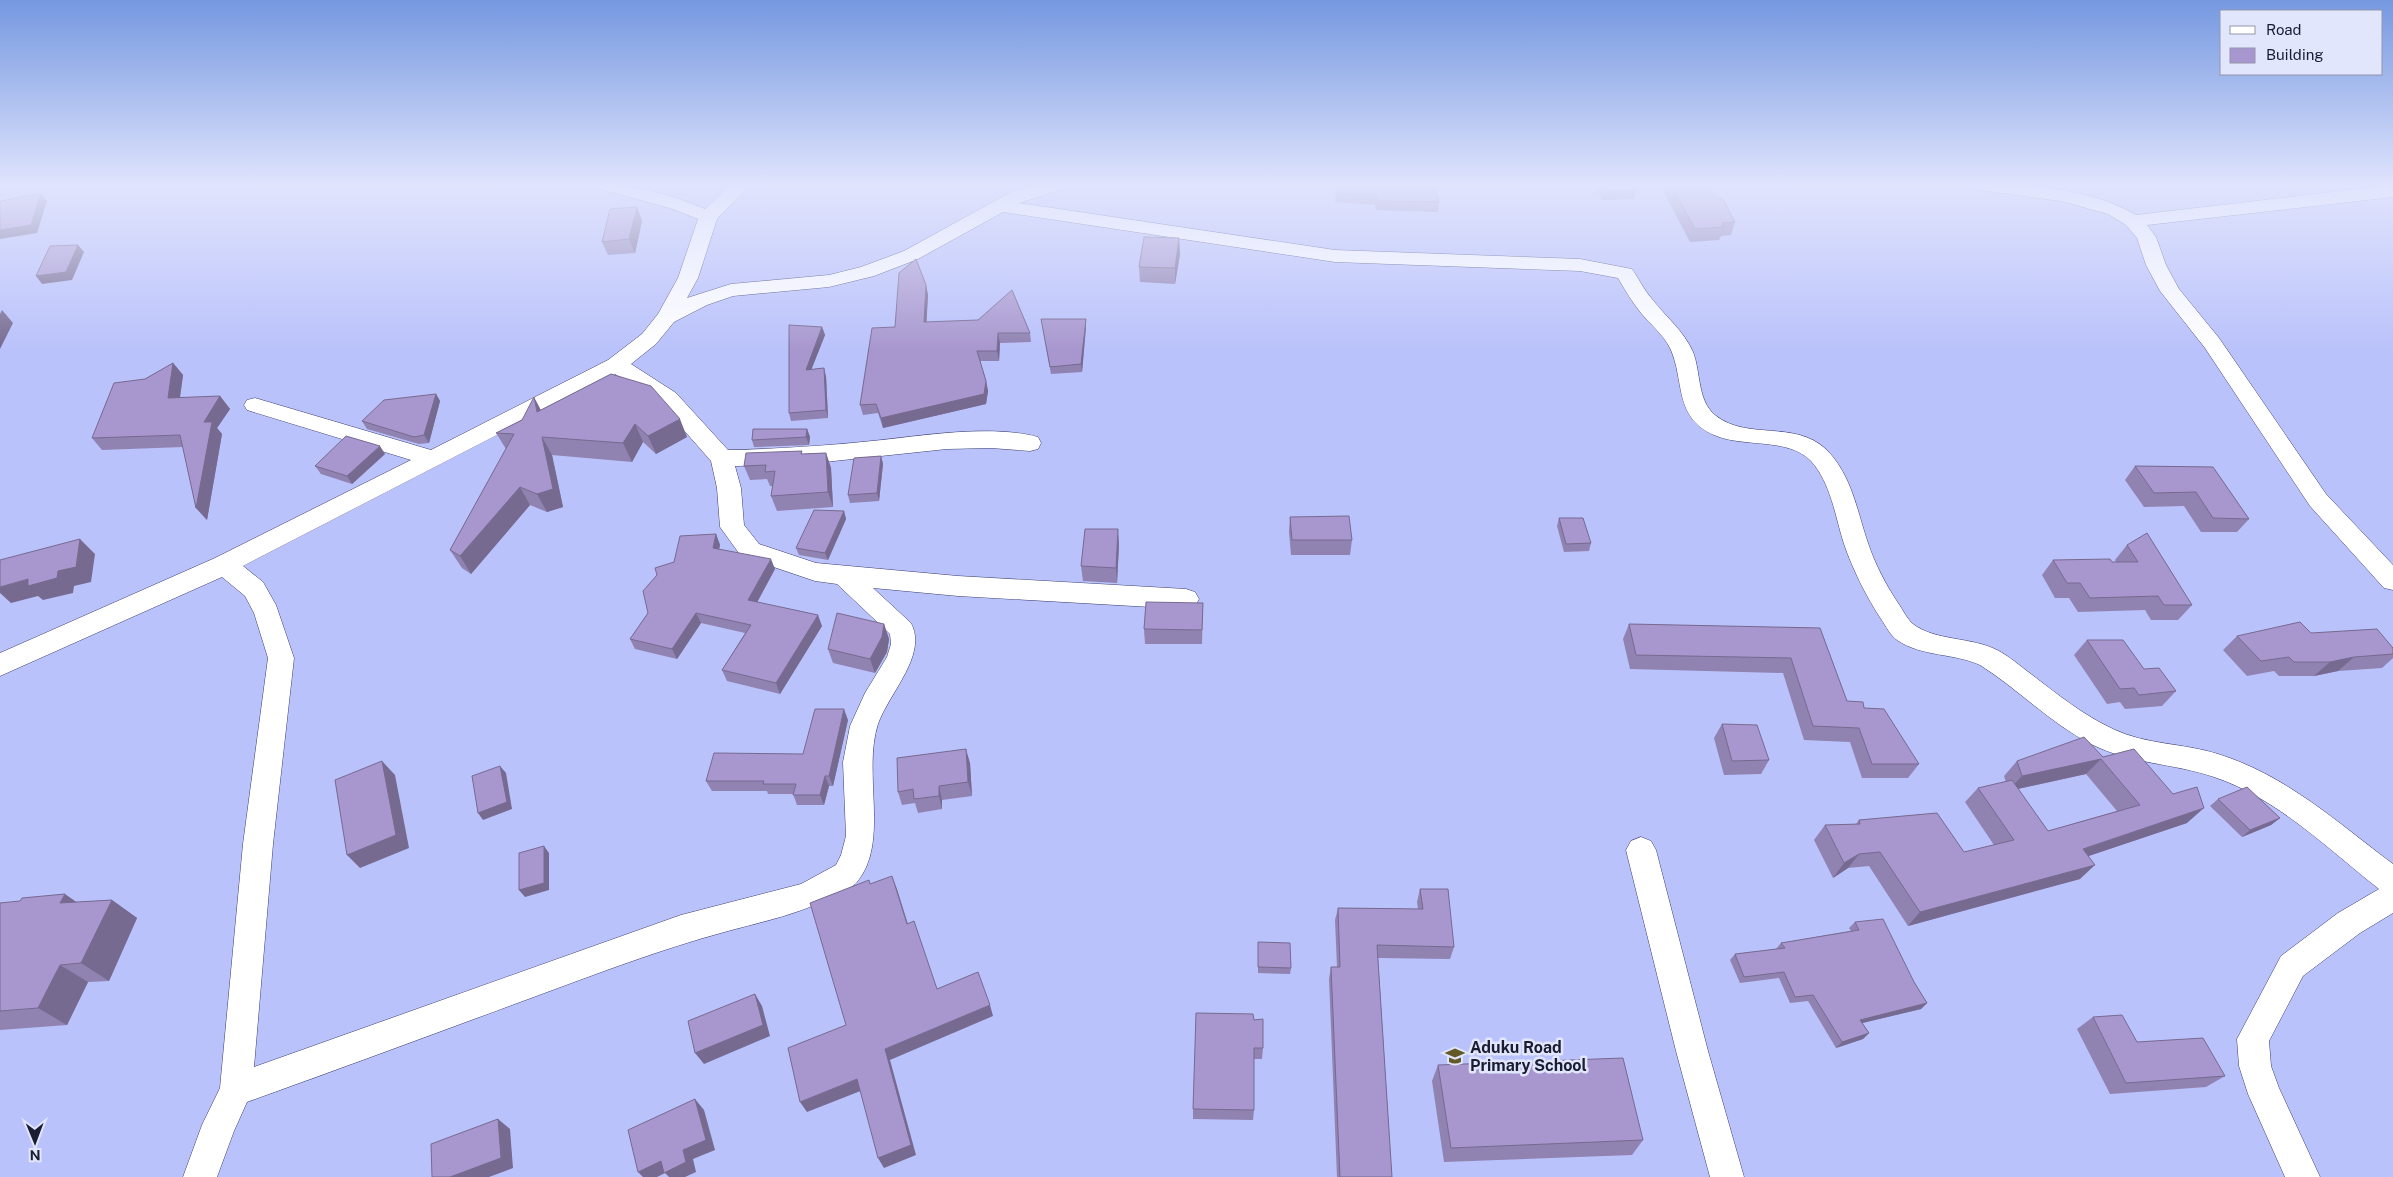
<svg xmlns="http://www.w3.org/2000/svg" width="2393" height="1177" font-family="'Public Sans',sans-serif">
  <rect width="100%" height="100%" fill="#bac2fb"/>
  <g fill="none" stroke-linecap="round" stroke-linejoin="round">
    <g stroke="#3a3e6e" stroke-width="1">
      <g id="minor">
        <path d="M598,185c38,0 72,9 107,24l26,-24h19l-33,34 -19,59 -11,20 44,-14 98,-9 32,-8 43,-16 107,-59 26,-7h28l-2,4 -44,14 316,47 245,9 52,10c7,10 12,21 20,30 14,18 32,32 41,53 8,20 4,48 22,63 34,28 87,1 118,42 20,25 25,57 35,86 7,21 18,42 30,60 5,7 9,16 15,21 22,17 59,13 84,26 12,6 23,16 34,24 26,20 52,41 82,55 33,16 71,14 105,25 68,21 120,69 175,110v49l-33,20 -57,43 -34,65 2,25 8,22 41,89h-35l-37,-83 -9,-28 -2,-27 44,-83 57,-43 41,-24c-51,-40 -102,-91 -165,-112 -41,-14 -84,-13 -123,-33 -41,-21 -73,-55 -111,-79 -26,-12 -58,-8 -83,-25 -7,-5 -11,-14 -16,-21 -15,-23 -28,-49 -37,-75 -9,-28 -13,-61 -33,-83 -23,-24 -68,-13 -97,-26 -41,-18 -29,-55 -44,-87 -7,-14 -20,-24 -29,-35 -9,-11 -16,-23 -23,-35l-38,-7 -245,-9 -332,-50 -85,47 -44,17 -45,11 -96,9 -26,9 -33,17 -18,22 -25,20 45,29 52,57c48,-1 96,-4 144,-9 49,-5 118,-17 166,-4l3,6 -3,6 -8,2 -39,-3 -44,1 -151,16 -61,1 6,22 3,37 15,19 57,19 142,13 228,13 9,3 4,7 -4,7 -9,3 -228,-13 -85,-8 38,35c17,32 -22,70 -33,101 -16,50 12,118 -21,158 -3,4 -10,7 -15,10 -38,21 -73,28 -114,39 -67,18 -132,43 -197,67 -95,35 -189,70 -284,104l-13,29 -17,46h-34l19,-52 18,-37 23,-244 25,-186 -14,-45 -9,-17 -23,-19 -222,99v-23l215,-95 196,-98 -164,-50 -3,-5 3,-5 8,-2 176,52 177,-90 34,-26 16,-20 20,-36 20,-59 -25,-10 -73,-20zM615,374l45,29 51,58 6,27 3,39 21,29 74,25 22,3 53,50 1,10 -4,13 -22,36 -15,33 -7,36 3,74 -5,19 -5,10 -35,19 -120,31 -427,152 19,-223 21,-186 -18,-53 -13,-23 -20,-16z"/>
        <path d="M1977,185c50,0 115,3 159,30l257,-30v12l-246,28 9,12 10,28 13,24 40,49 107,156 67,71v25l-9,-2 -74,-82 -105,-158 -45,-57 -14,-26 -9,-27 -11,-13 -18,-11 -47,-13 -75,-10 -7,-2z"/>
        <polygon points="1641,837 1651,841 1656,850 1708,1051 1744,1177 1710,1177 1676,1051 1626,850 1631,841"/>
      </g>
    </g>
    <use href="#minor" fill="#fff" fill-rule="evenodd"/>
  </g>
  <g fill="#9082b1" fill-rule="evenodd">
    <polygon points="1337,185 1458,185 1435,186 1439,202 1438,212 1376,210 1375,205 1335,202"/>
    <polygon points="1558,185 1636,185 1636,191 1634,199 1602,200 1596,187"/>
    <polygon points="1660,185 1709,185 1716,198 1735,222 1731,235 1721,236 1719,240 1690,242"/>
    <polygon points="637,207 642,221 635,253 608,255 602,242"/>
    <polygon points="1179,238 1180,254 1175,284 1140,282 1139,267"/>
    <polygon points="926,285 928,295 926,322 1030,333 1031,342 1000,343 999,361 980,361 986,381 988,391 986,404 883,428 878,413 863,415 860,405 895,327"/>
    <polygon points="1041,319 1086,319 1086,327 1082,372 1051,374"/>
    <polygon points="822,327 825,335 811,370 826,376 828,418 791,421 789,413"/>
    <polygon points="173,363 183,375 180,398 220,396 230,409 217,428 222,434 207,520 196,508 183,447 102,450 92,438 145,379"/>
    <polygon points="611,374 687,437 656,454 643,442 632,462 552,455 563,507 547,512 530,505 471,574 462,568 450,550 506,449 496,433"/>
    <polygon points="436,394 440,401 429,443 419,444 367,429 362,421"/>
    <polygon points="807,429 810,437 809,445 754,447 752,440"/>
    <polygon points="802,451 802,454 826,453 831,468 833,507 777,511 771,496 773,486 770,486 767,479 750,480 744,466"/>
    <polygon points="385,454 352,484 321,474 315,466"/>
    <polygon points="881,456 883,464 879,501 850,503 848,495"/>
    <polygon points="2135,466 2213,467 2249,519 2237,532 2201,532 2184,506 2144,507 2125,480"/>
    <polygon points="844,511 846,519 828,560 799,555 796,548"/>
    <polygon points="1290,517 1352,540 1350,555 1291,555 1289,532"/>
    <polygon points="1559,518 1591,543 1589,551 1564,552 1557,526"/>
    <polygon points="716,534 720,545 719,549 775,569 757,602 822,626 780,694 727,681 722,670 745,633 701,623 677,659 635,649 630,639 648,613 674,562"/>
    <polygon points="1119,544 1117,583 1083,581 1081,566"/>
    <polygon points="2127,545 2192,605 2178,620 2151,620 2145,610 2078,612 2069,598 2055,598 2042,575 2053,560 2116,562 2115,560"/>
    <polygon points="1203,603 1202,644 1145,644 1144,629"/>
    <polygon points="884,624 889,639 887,652 875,673 833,663 828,649"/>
    <polygon points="1629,624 1820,628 1847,701 1864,708 1919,764 1908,778 1862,778 1850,742 1804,740 1783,673 1630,669 1623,639"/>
    <polygon points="2311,633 2393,648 2393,658 2382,668 2338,671 2314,676 2279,676 2274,671 2247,676 2223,650 2237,636"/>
    <polygon points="2087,640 2144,669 2176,691 2162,706 2125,709 2120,702 2107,704 2074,655"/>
    <polygon points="848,720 833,786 829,786 824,805 797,805 793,794 768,794 767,791 712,791 706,781 803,754"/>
    <polygon points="1722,724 1769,760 1761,774 1724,775 1714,738"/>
    <path d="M2103,757l84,66 -99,33 -8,23 -172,47 -39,-60 -21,2 -15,10 -19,-38 11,-15 31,-1 3,-4 105,32 30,-7 -29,-43 13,-14 28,-6 -2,-6 13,-15zM2086,774l31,37 -69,20 -30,-42z"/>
    <polygon points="970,763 972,796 942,800 942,809 918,813 915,803 902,805 898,792"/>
    <polygon points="2218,799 2280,818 2271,825 2242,837 2210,806"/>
    <polygon points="1420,889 1454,947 1450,959 1378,958 1392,1177 1337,1177 1329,979 1331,967 1337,967 1335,920 1338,908 1418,909 1417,902"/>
    <polygon points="112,900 137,918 109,981 88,982 67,1025 0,1030 0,903 77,902"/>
    <polygon points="1855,922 1914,982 1927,1003 1921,1009 1862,1023 1869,1033 1863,1039 1836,1048 1808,1001 1790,1003 1779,978 1740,983 1730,960 1735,954 1776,949 1781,943 1851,931 1849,928"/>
    <polygon points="1258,942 1291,968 1290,974 1258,973"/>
    <polygon points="2093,1017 2137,1042 2225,1076 2206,1087 2110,1094 2077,1029"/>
    <polygon points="1254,1020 1263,1048 1262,1059 1254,1059 1254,1110 1253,1120 1193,1119 1193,1109"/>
    <polygon points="1438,1065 1643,1140 1632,1155 1444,1162 1432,1081"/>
  </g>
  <g fill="#766a90">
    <polygon points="41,193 47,201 37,233 0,239 0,230"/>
    <polygon points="637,207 642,221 635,253 629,239"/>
    <polygon points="1179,238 1180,254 1175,284 1175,268"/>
    <polygon points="78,245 84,252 72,280 42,284 36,276"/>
    <polygon points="926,285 928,295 926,332 924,322"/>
    <polygon points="2,310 13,323 0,349 0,314"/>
    <polygon points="1086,319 1086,327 1082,372 1081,364"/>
    <polygon points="822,327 825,335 808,378 806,370"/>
    <polygon points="998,333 1000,343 999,361 997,351"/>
    <polygon points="173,363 183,375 178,410 168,398"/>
    <polygon points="824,368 826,376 828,418 826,410"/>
    <polygon points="986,381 988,391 986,404 883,428 881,418"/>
    <polygon points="436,394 440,401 429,443 424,435"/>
    <polygon points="220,396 230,409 217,428 222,434 207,520 196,508 204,422"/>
    <polygon points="534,397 544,416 537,412"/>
    <polygon points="680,419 687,437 656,454 648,436"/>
    <polygon points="635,424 643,442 632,462 623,443"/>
    <polygon points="807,429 810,437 809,445 806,437"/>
    <polygon points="542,437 552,455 563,507 547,512 537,494"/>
    <polygon points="380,446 385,454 352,484 347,476"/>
    <polygon points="826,453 831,468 833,507 828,492"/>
    <polygon points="881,456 883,464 879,501 877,493"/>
    <polygon points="520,487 530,505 471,574 460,556"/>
    <polygon points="844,511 846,519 828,560 825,553"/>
    <polygon points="1118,529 1119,544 1117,583 1116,568"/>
    <polygon points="716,534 720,545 717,558 713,548"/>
    <polygon points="80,539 95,554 91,582 74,586 73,593 43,600 38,596 11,603 0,593 0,587 58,571"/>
    <polygon points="771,559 775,569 753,610 748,600"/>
    <polygon points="696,613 701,623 677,659 672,649"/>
    <polygon points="818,615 822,626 780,694 776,683"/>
    <polygon points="884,624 889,639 887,652 875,673 870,659"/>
    <polygon points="2354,657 2338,671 2314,676 2330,662"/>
    <polygon points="844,709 848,720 833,786 829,776"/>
    <polygon points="966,749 970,763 972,796 968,782"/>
    <polygon points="2101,759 2086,774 2008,791 2022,776"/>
    <polygon points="382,761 395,775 409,848 360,868 347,855"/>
    <polygon points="500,766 506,773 512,809 483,820 478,813"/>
    <polygon points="825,776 829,786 824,805 820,795"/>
    <polygon points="939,786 942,800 942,809 939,796"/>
    <polygon points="2204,808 2187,823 2068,863 2083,849"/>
    <polygon points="2280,818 2271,825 2242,837 2250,830"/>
    <polygon points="544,846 549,853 549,890 525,897 519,890"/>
    <polygon points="1859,854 1848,868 1833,878 1844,863"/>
    <polygon points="2095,865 2080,879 1908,926 1920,912"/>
    <polygon points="892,876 897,889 912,937 907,924"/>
    <polygon points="65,894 92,913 60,903"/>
    <polygon points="112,900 137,918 109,981 81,963"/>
    <polygon points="60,965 88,982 67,1025 38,1008"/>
    <polygon points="755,994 762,1006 770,1036 704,1064 695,1053"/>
    <polygon points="1927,1003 1921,1009 1854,1025 1860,1020"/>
    <polygon points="990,1005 993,1016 890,1060 916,1155 884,1168 878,1158 885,1049"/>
    <polygon points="1869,1033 1863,1039 1836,1048 1842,1042"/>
    <polygon points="857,1079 863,1090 807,1112 800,1102"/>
    <polygon points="695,1099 704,1110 715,1150 693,1159 696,1172 685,1177 669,1177 665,1173 657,1177 643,1177 638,1172 683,1150"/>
    <polygon points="498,1119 510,1129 513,1168 489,1177 450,1177"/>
  </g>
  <g fill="#a897ce" stroke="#766a90">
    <polygon points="1337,185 1434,185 1439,202 1378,201 1376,195 1336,193"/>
    <polygon points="1601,185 1636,185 1636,191 1604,192"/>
    <polygon points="1671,185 1709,185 1716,198 1722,198 1735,222 1722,223 1724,227 1695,229"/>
    <polygon points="41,193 31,225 0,230 0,204 1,201"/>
    <polygon points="637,207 629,239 602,242 610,209"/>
    <polygon points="1144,237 1179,238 1175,268 1139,267"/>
    <polygon points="78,245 66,272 36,276 50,246"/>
    <polygon points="916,259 926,285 924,322 978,320 1012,290 1030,333 998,333 997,351 977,351 986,381 984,394 881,418 876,404 860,405 872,328 895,327 899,273"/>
    <polygon points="1041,319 1086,319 1081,364 1050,367"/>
    <polygon points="789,325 822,327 806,370 824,368 826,410 789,413"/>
    <polygon points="173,363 168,398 220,396 204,422 212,422 196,508 180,435 92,438 114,383 145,379"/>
    <polygon points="611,374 651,386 680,419 648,436 635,424 623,443 542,437 553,489 537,494 520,487 460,556 450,550 514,434 496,433 522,420 534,397 537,412"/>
    <polygon points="436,394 424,435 414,437 362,421 384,400"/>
    <polygon points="753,429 807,429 806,437 752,440"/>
    <polygon points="346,436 380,446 347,476 315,466"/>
    <polygon points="802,451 801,454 826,453 828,492 771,496 775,471 765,472 766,465 744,466 746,453"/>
    <polygon points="881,456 877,493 848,495 854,458"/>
    <polygon points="2135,466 2213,467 2249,519 2213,518 2196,492 2154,493"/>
    <polygon points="814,510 844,511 825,553 796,548"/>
    <polygon points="1349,516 1352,540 1292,540 1290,517"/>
    <polygon points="1559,518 1583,518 1591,543 1566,544"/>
    <polygon points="1085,529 1118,529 1116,568 1081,566"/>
    <polygon points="2147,533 2192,605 2164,605 2158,596 2090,598 2080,583 2067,583 2053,560 2110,559 2112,562 2138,562 2127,545"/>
    <polygon points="716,534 713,548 771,559 748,600 818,615 776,683 722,670 751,625 696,613 672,649 630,639 648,613 643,591 657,575 655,568 674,562 680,536"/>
    <polygon points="80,539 76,567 58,571 57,578 28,586 28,579 0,587 0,560"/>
    <polygon points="1146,602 1203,603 1202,630 1144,629"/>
    <polygon points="837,613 884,624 882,637 870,659 828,649"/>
    <polygon points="2300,622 2311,633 2377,629 2393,648 2393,654 2354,657 2330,662 2294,662 2289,657 2261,661 2237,636"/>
    <polygon points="1629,624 1820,628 1847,701 1863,702 1864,708 1884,709 1919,764 1872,764 1859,728 1813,726 1791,658 1636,655"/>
    <polygon points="2087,640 2123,640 2144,669 2159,668 2176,691 2139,695 2134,688 2120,689"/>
    <polygon points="815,709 844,709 829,776 825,776 820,795 793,795 796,784 763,784 764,781 706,781 714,753 803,754"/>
    <polygon points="1722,724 1757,725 1769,760 1732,761"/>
    <polygon points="2084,737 2103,757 2134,749 2173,794 2197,787 2204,808 2083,849 2095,865 1920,912 1880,852 1859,854 1844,863 1825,825 1860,824 1859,820 1937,813 1964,852 2014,840 1978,788 2012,780 2048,831 2140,805 2101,759 2022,776 2017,761"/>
    <polygon points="966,749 968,782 939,786 939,796 914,799 913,789 898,792 897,758"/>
    <polygon points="382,761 396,835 347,855 335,780"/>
    <polygon points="500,766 507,802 478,813 472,776"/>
    <polygon points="2247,787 2280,818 2250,830 2218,799"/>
    <polygon points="544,846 544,883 519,890 519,853"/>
    <polygon points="892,876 907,924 914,921 937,989 978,972 990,1005 885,1049 911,1145 878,1158 857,1079 800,1102 788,1048 846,1025 810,903 869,880 870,884"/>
    <polygon points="1420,889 1448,889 1454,947 1377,945 1392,1177 1340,1177 1331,967 1340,967 1338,908 1423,909"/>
    <polygon points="65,894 60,903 112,900 81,963 60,965 38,1008 0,1011 0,903 20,901 22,898"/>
    <polygon points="1883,919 1914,982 1927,1003 1860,1020 1869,1033 1842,1042 1813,995 1795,997 1784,972 1744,977 1735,954 1785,948 1781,943 1859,930 1855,922"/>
    <polygon points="1258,942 1290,943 1291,968 1258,967"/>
    <polygon points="755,994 763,1025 695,1053 688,1021"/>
    <polygon points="1196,1013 1253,1014 1254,1020 1263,1019 1263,1048 1254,1048 1254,1110 1193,1109"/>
    <polygon points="2122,1015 2137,1042 2203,1038 2225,1076 2126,1083 2093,1017"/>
    <polygon points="1623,1058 1643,1140 1451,1148 1438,1065"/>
    <polygon points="695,1099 706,1140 683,1150 686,1162 664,1173 661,1161 638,1172 628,1130"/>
    <polygon points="498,1119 501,1158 450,1177 432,1177 431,1144"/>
  </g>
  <linearGradient id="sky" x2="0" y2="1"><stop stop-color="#7598e0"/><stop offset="0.53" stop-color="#e0e4fd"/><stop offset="1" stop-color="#e0e4fd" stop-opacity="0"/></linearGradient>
  <rect width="2393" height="350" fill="url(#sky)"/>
  <defs>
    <g id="school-bare" transform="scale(1.5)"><path d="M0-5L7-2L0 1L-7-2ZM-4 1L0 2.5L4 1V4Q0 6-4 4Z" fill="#635926" stroke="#e2e6fd" stroke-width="2.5" paint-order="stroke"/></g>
  </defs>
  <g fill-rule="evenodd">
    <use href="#school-bare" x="1455" y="1056"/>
  </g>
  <g text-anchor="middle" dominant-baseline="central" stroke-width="5" stroke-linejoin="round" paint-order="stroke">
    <g font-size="16" font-weight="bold" fill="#1a1c31" stroke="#e2e6fd" text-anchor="start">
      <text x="1470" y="1047">Aduku Road<tspan x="1470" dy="18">Primary School</tspan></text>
    </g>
  </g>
  <rect x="2220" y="10" width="162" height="65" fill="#e2e6fd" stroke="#9295ab"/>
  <rect x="2230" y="26" width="25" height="8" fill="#ffffff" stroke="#9295ab"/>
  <text x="2266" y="35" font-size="15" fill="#1a1c31">Road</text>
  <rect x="2230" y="48" width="25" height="15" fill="#a897ce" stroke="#9295ab"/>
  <text x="2266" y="60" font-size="15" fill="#1a1c31">Building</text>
  <g transform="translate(35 1142) rotate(179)" stroke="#e2e6fd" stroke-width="4" paint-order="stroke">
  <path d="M0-4L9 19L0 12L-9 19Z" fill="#1a1c31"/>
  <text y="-8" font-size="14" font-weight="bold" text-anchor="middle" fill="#1a1c31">N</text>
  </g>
</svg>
